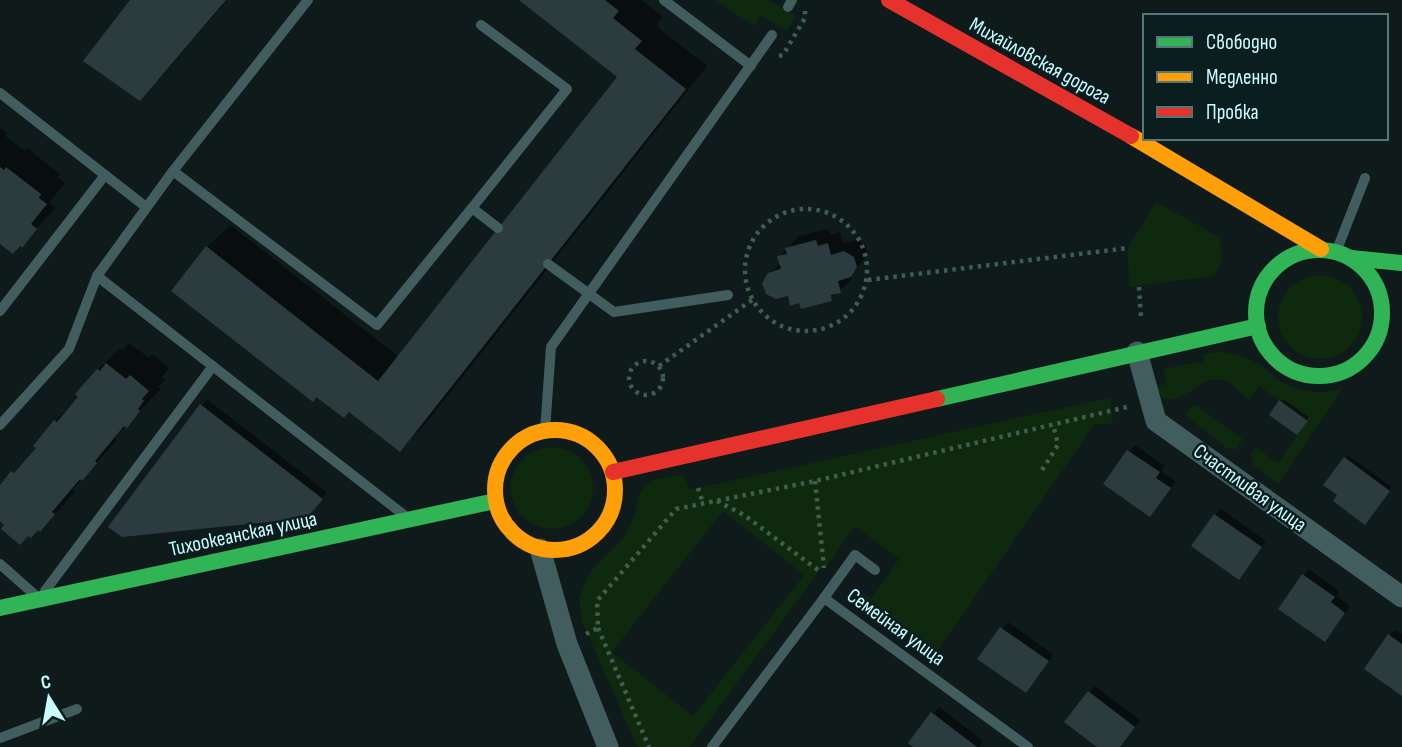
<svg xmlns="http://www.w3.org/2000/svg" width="1402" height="747" font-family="'Sofia Sans Condensed',sans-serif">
  <rect width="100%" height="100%" fill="#0f1a1b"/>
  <g fill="#0f290f" fill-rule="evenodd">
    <polygon points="715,0 769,0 795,16 787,31 761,16 754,26"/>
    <polygon points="1156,202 1220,237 1222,260 1214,276 1129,287 1128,248"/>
    <circle cx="1320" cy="317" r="42"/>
    <path d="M1220,351c13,3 25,5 37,12 7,3 12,9 18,14 21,15 44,19 68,11l-65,96 -25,-19 -2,-10 4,-8 23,16 30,-43 -49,-34 -10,14c-7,-5 -14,-14 -21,-18 -24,-13 -41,23 -66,16l-7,-11 11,-3 -3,-15 41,-8 -1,-6z"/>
    <path d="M1140,391l-30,7 3,25 -19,2 -158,228 -85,-58 4,-7 16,10 28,-39 -44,-33 -28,40 -5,1 -132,180h-53l-55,-126 -3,-23 8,-19 8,-13 29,-29 12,-25 1,-14 5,-9 10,-9 31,-6 6,16zM723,511l81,64 -111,141 -81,-64z"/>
    <polygon points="1192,406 1197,406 1243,439 1237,449 1228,449 1186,416 1188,411"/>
    <circle cx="552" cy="488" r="41"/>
  </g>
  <g fill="#0007" fill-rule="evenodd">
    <polygon points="133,0 227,0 162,76 139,99"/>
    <polygon points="522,0 641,0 663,17 656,26 707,66 423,427 400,449 207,247 230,225 399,357 619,77"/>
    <polygon points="0,127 8,133 5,136 25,151 27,148 60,174 57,177 65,183 49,203 55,208 22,245 0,242"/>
    <path d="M828,229l2,6 10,-3 3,12 13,-4 9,5 3,9 -17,21 1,4 -21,20 -30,2 -12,-7 -20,-20 12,-11 -2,-6 20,-21zM789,265l-15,8v-3z"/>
    <polygon points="129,343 149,358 153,354 169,368 162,377 165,379 158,387 161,389 126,425 115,438 117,440 72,490 75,491 61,508 40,530 7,525 0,519 0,488 34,451 55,421 81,397 78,394 98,370 120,348 122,350"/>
    <polygon points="1283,399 1309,417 1300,430 1281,402"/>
    <polygon points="208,400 327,492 313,510 202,405"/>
    <polygon points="1135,445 1165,466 1161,471 1175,481 1156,509 1105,484"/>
    <polygon points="1348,455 1392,487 1368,520 1325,485"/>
    <polygon points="1221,509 1266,541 1245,571 1215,515"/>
    <polygon points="1309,569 1339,591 1336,596 1350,606 1331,634 1304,575"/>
    <polygon points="1008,622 1053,655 1032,685 980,658"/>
    <polygon points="1395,630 1402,634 1402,694 1389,636"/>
    <polygon points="1095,686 1140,720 1119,747 1099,747 1089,692"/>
    <polygon points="939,707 983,741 979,747 915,747 933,713"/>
  </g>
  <g fill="#2c3c3e">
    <polygon points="130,0 226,0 140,101 83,61"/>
    <polygon points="519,0 605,0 619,11 613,18 642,41 635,49 686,89 400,452 349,412 344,418 316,397 313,402 171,291 206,246 378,381 617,77"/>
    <polygon points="0,167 4,170 6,167 41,194 39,198 47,204 31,224 37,229 22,248 20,246 13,254 0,244"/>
    <polygon points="816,240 818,246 828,243 831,255 844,251 854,257 857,267 851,277 838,281 841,293 831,295 832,301 801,309 799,303 790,306 788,296 776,299 766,294 762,283 768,273 781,269 777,256 787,254 785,248"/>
    <polygon points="106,363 126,379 130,375 149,391 142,399 144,401 138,409 140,411 127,428 124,426 95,461 97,463 82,481 80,479 52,512 55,514 40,532 38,530 31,538 28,536 20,545 1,529 4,525 0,521 0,485 11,471 14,473 36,448 33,446 54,420 57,422 78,397 75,394 97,369 100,371"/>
    <polygon points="1279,400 1308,421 1297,435 1269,415"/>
    <polygon points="200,404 323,499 307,518 122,537 108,527"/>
    <polygon points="1127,450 1160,472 1156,478 1171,488 1150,517 1103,484"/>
    <polygon points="1344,457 1390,491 1365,525 1333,501 1337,495 1323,485"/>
    <polygon points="1214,514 1262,547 1239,580 1191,546"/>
    <polygon points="1302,574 1335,597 1331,602 1345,613 1325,642 1278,609"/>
    <polygon points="1000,627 1049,661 1026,693 977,659"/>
    <polygon points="1388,634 1402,644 1402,696 1364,669"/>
    <polygon points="1088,691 1135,727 1120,747 1097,747 1064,722"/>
    <polygon points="931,712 977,747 913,747 908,743"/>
  </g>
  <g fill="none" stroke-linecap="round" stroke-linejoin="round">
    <g stroke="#3f5e4e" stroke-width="4.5" stroke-dasharray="3.5 5" stroke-linecap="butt">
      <polyline points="779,56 783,55 805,18 805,11"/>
      <circle cx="806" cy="270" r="61"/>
      <polyline points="868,280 1128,248"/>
      <polyline points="1139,287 1141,317"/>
      <circle cx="646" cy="378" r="17"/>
      <polyline points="659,366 752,300"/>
      <polyline points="1042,470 1058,445 1053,424"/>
      <polyline points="815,481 824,568"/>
      <polyline points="698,488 703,503"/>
      <polyline points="717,501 744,515 822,573"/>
      <polyline points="598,628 649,747"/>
      <polyline points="586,634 598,628 597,601 676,509 815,481 1131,406"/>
    </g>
    <g stroke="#425d5d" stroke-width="10">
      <polyline points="664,0 751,66"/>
      <polyline points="788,7 792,0"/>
      <polyline points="481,25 567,89 472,208 498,228"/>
      <polyline points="0,93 105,175 0,311"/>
      <polyline points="173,171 377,325 472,208"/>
      <polyline points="105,175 146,207"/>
      <polyline points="1336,252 1365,178"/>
      <polyline points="548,264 614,312 728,295"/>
      <polyline points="97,276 404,515"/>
      <polyline points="0,425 69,349 97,276 173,171 308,0"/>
      <polyline points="545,430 551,347 772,35"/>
      <polyline points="0,564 35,595"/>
      <polyline points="45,591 213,366"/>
      <polyline points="824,598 855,555 875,570"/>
      <polyline points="0,738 77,709"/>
      <polyline points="712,747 824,598 1028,747"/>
    </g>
    <g stroke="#425d5d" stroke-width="21">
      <polyline points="1137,352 1156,421 1402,597"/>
      <polyline points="540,549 567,644 608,747"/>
    </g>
    <g stroke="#30b455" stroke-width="16">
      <circle cx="1319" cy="313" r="63"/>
      <polyline points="1351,258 1402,263"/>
      <polyline points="937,399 1258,326"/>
      <polyline points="0,608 495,501"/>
    </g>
    <g stroke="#ff9f0a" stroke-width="16">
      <polyline points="1131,136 1321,249"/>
      <circle cx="555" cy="490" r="60"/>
    </g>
    <g stroke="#e5322d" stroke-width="16">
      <polyline points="889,0 1131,136"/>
      <polyline points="613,472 937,399"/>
    </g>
  </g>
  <g text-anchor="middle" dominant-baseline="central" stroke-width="5" stroke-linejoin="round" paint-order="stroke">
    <g font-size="21" fill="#cafbff" stroke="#0a1e20">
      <text transform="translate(1040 61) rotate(29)">Михайловская дорога</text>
      <text transform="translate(1250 488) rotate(36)">Счастливая улица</text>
      <text transform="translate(243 534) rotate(-12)">Тихоокеанская улица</text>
      <text transform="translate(896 627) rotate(36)">Семейная улица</text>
    </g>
  </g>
  <rect x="1143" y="14" width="245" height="126" fill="#0a1e20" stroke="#577679" stroke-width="2"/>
  <rect x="1157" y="37" width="35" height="10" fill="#30b455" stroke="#577679" stroke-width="2"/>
  <text x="1206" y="49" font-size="21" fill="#cafbff">Свободно</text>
  <rect x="1157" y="72" width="35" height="10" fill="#ff9f0a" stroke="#577679" stroke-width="2"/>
  <text x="1206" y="84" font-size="21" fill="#cafbff">Медленно</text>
  <rect x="1157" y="107" width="35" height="10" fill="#e5322d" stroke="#577679" stroke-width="2"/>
  <text x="1206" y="119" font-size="21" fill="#cafbff">Пробка</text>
  <g transform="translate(49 698) rotate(349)" stroke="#0a1e20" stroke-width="5" paint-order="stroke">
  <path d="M0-5L12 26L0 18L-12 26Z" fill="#cafbff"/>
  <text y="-10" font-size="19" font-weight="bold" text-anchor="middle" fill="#cafbff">С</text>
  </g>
</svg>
